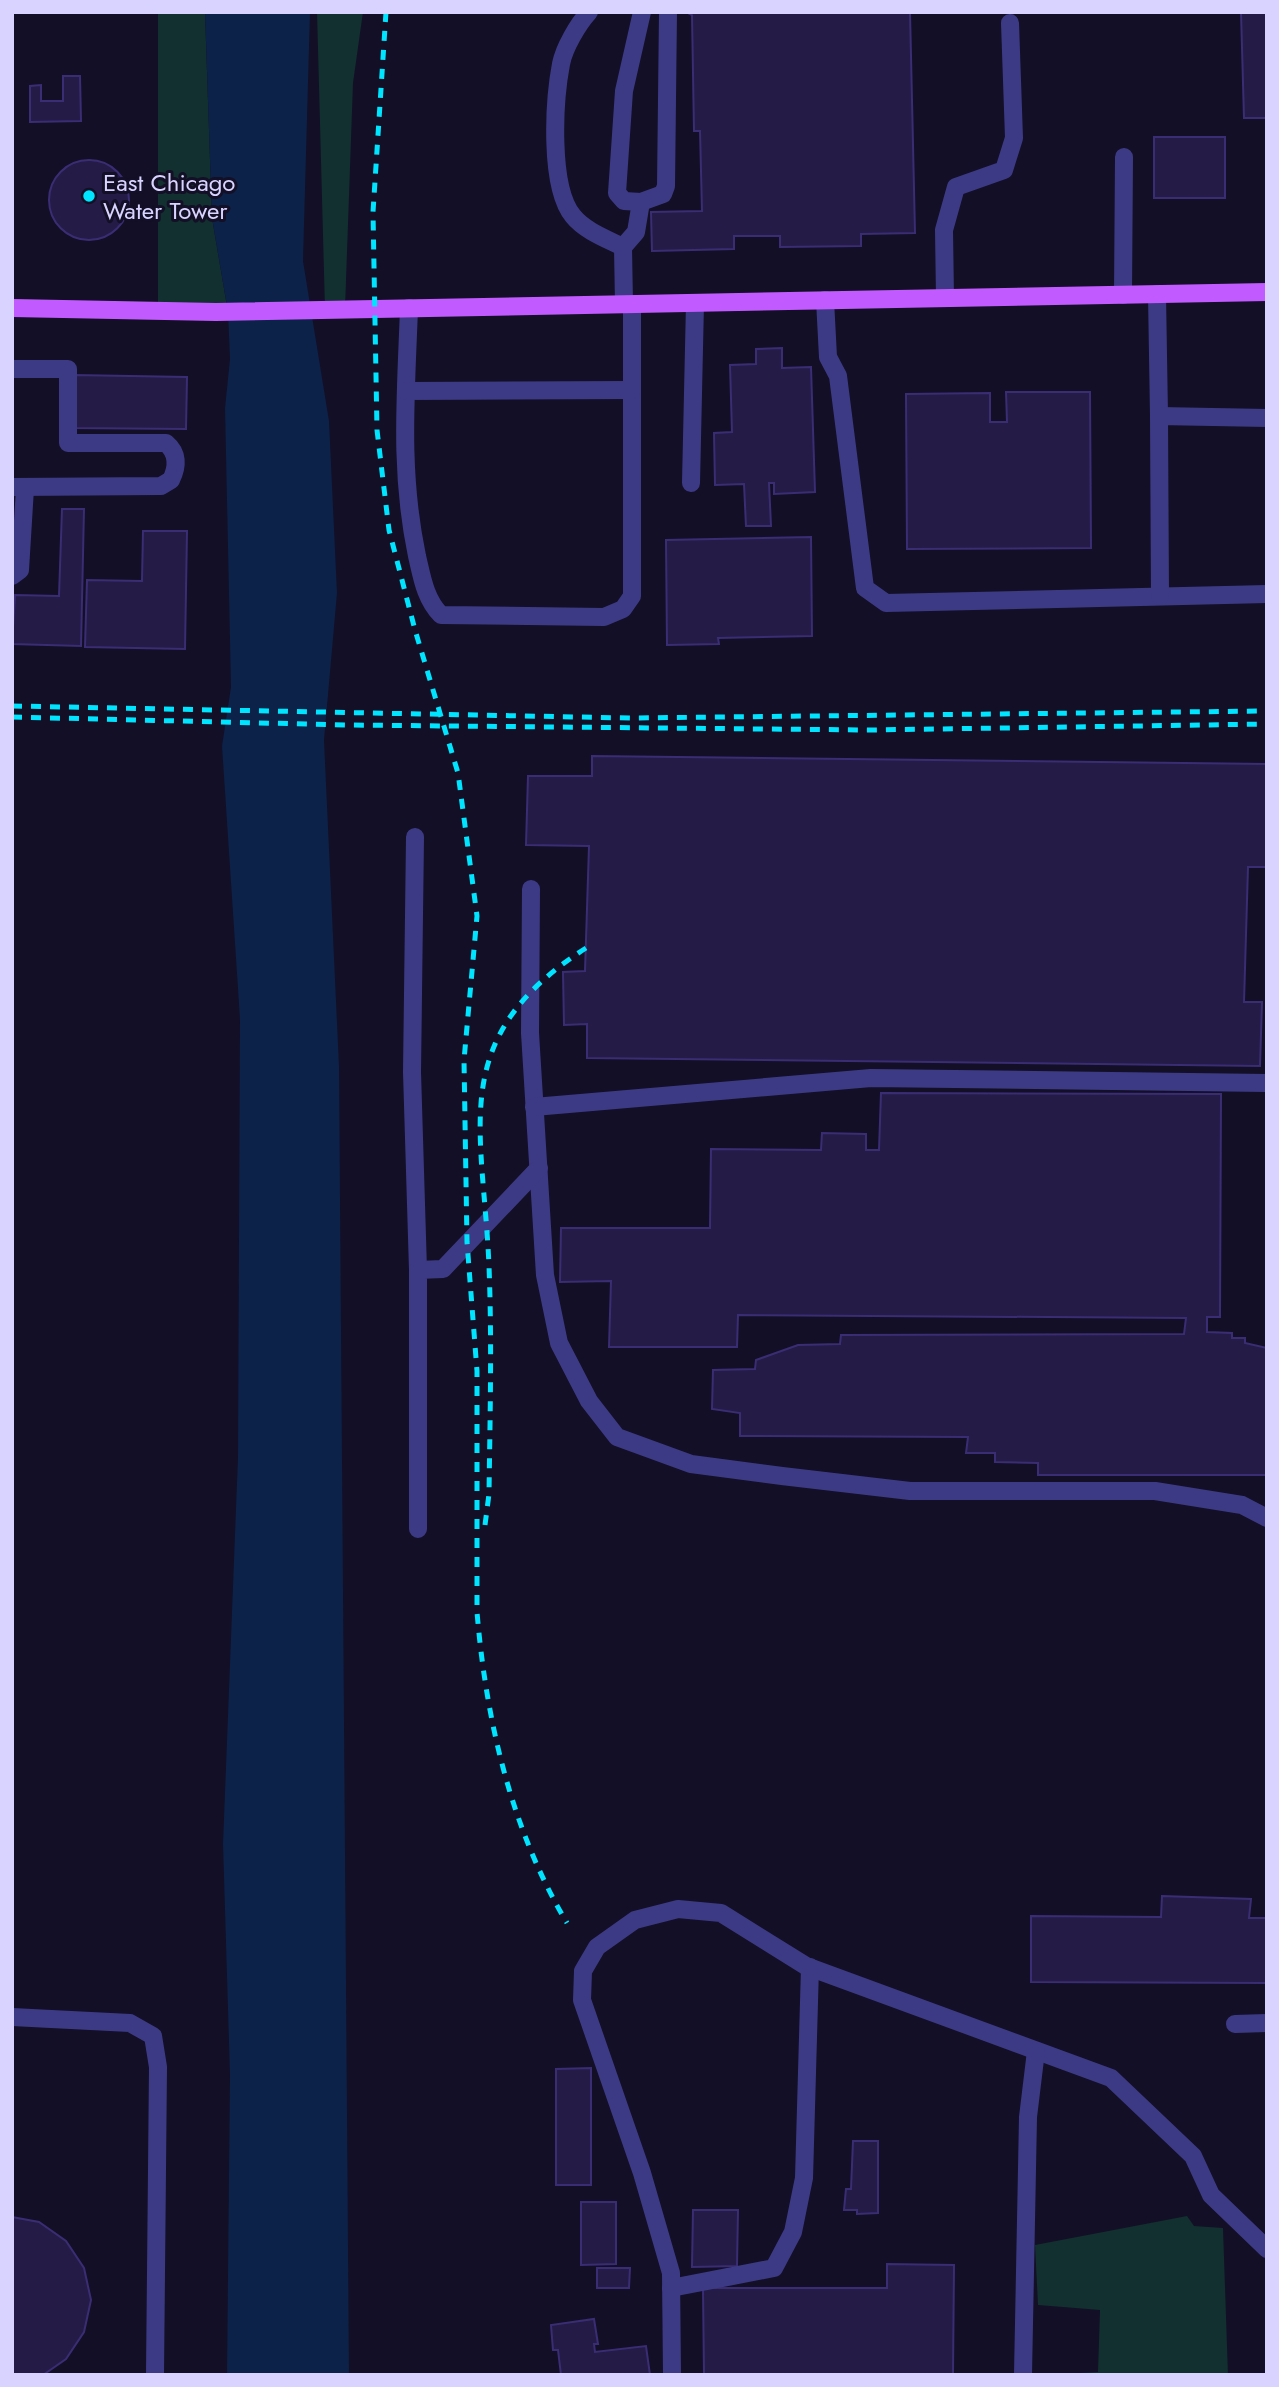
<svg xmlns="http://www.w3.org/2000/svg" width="1279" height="2387" font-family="Jost,sans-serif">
  <rect width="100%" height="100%" fill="#130f26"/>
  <g fill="#12302f">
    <polygon points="158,12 205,12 212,218 228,312 158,309"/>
    <polygon points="317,12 363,12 353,83 345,309 325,310"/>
    <polygon points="1187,2216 1194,2226 1223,2228 1228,2375 1043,2375 1098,2372 1100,2310 1038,2305 1035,2245"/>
  </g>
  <polygon fill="#0c2248" points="205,12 310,12 303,261 329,421 337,593 324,740 339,1066 349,2375 227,2375 230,2075 223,1844 238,1457 240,1019 222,746 231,687 225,408 230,359 228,312 212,218"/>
  <g fill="#241b47" stroke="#3b2d73" stroke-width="2">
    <polygon points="686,12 910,12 915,233 861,234 861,246 780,247 780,236 734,236 734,249 652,251 651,212 702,211 700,131 694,131 692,15"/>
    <polygon points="1241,12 1267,12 1267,118 1244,118"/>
    <polygon points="63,76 80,76 81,121 30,122 30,86 41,85 41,101 63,101"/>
    <rect x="1154" y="137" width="71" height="61"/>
    <circle cx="89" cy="200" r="40"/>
    <polygon points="782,348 782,368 811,367 815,492 774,494 774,483 769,483 771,526 746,526 744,484 715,485 714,433 732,432 730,365 756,364 756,349"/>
    <polygon points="73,375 187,377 186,429 72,428"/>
    <polygon points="1006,392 1090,392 1091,548 907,549 906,394 990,393 990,422 1007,422"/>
    <polygon points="62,509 84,509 81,646 12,644 15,595 59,596"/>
    <polygon points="143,531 187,531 185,649 85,647 87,580 142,581"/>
    <polygon points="811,537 812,636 718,638 719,644 667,645 666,540"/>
    <polygon points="592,756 1267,764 1267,867 1248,867 1244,1002 1262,1002 1260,1066 587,1058 587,1024 564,1025 563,972 585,971 589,846 526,845 528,776 592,776"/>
    <polygon points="881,1093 1221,1094 1220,1317 1207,1317 1207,1332 1232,1333 1232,1338 1245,1338 1245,1343 1267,1348 1267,1475 1038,1475 1038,1463 995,1462 995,1453 966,1453 968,1437 740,1436 740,1413 712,1409 713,1370 755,1369 756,1360 798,1345 840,1344 841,1335 1184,1334 1186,1318 738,1315 737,1347 609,1347 611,1281 560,1282 561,1228 710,1228 711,1149 821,1150 822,1133 866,1134 866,1150 879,1150"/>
    <polygon points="1162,1896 1251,1899 1249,1918 1267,1918 1267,1983 1031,1982 1031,1916 1161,1917"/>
    <polygon points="591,2068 591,2185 556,2185 556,2069"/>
    <polygon points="853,2141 878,2141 878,2213 857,2214 857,2210 844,2210 846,2189 851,2189"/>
    <polygon points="581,2202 616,2202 616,2264 581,2265"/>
    <polygon points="693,2210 738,2210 737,2266 692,2267"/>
    <polygon points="12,2217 39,2222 66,2241 84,2268 91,2300 84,2332 66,2359 43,2375 12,2375"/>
    <polygon points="887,2264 954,2265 953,2375 704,2375 703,2288 887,2288"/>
    <polygon points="597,2268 630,2268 629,2288 597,2288"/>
    <polygon points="594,2319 598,2344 594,2344 595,2352 646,2346 650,2375 561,2375 558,2350 553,2350 551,2325"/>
  </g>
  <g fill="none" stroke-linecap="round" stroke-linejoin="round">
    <g stroke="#3d3a85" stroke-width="18">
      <path d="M589,12c-11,12 -25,36 -28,52 -7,37 -12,123 12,152 12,15 34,23 50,31"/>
      <polyline points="641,202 663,194 666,186 668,12"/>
      <polyline points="1157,294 1159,416"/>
      <polyline points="1123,295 1124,157"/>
      <polyline points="945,298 944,230 956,187 1004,170 1014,138 1010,23"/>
      <polyline points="825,300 828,357 838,376 865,588 886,603 1267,594"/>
      <polyline points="624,304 623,247 636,232 641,202 624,201 617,193 624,91 642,12"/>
      <path d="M409,308c-3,87 -10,162 8,248 5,21 8,43 24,59l163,2 19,-8 9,-13v-292"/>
      <path d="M12,369h56v74h98c12,10 12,23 5,37l-10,6 -149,1"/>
      <polyline points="406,391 632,390"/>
      <polyline points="691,483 695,303"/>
      <polyline points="12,576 20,570 25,488"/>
      <polyline points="1160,596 1159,416 1267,418"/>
      <polyline points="415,837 412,1072 418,1270"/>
      <polyline points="531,889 530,1033 545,1275 559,1343 589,1401 617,1437 691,1464 782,1476 910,1491 1155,1491 1242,1505 1267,1518"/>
      <polyline points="534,1107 871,1078 1267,1083"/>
      <polyline points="418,1529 418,1270 443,1269 539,1168"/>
      <polyline points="12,2017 130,2023 153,2036 158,2067 155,2375"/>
      <polyline points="1235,2024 1267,2023"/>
      <polyline points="671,2288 774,2268 793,2232 804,2178 810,1967"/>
      <polyline points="672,2375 671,2273 642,2173 582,2000 583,1971 597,1947 635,1920 678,1909 721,1913 806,1966 1111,2078 1193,2156 1211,2195 1267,2249"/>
      <polyline points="1023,2375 1028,2117 1036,2051"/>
    </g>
    <polyline stroke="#c25bff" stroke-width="18" points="12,308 216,312 1267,292"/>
    <g stroke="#00e5ff" stroke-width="5" stroke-dasharray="10 9" stroke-linecap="butt">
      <path d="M386,12l-13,200 4,218 12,100 26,100 43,143 19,143 -13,144 3,182 10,129v241c9,108 34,217 90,311"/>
      <polyline points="12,706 630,718 1267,711"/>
      <polyline points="12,717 347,725 870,730 1267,724"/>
      <path d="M485,1525l4,-31c1,-76 3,-152 0,-228 -6,-141 -43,-228 97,-318"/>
    </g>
  </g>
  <circle fill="#00e5ff" stroke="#130f26" stroke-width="2.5" cx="89" cy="196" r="7"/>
  <g text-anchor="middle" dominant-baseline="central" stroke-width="6" stroke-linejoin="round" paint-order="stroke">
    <g font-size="24" fill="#d9d4ff" stroke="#130f26" text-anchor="start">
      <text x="103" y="182">East Chicago<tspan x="103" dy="28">Water Tower</tspan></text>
    </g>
  </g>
  <rect width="1279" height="2387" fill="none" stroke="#d9d4ff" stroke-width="28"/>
</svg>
